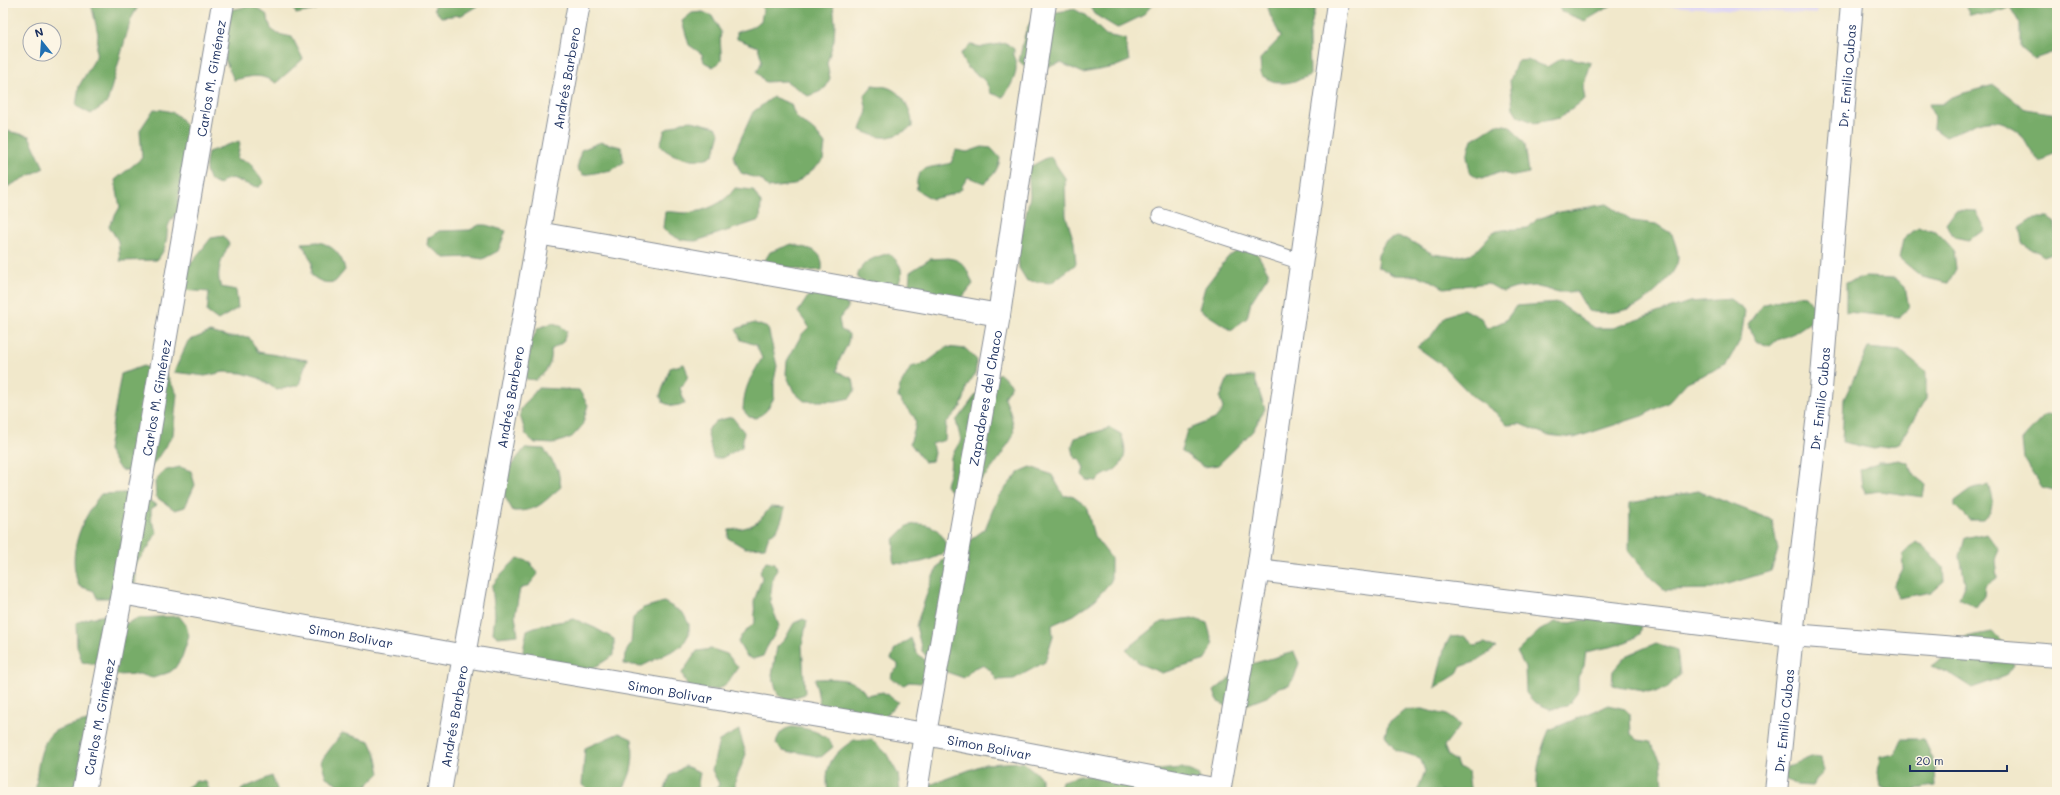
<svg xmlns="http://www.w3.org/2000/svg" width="2060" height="795" font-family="Mali,sans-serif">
  <rect width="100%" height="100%" fill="#fcf5e5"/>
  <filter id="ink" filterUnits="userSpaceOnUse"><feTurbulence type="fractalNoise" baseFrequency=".025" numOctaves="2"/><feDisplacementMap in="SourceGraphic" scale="8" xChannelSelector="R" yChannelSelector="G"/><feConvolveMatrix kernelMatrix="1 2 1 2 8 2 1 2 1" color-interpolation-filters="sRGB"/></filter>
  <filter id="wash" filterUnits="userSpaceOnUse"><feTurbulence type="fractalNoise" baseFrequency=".012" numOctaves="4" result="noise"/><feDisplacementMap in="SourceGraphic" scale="16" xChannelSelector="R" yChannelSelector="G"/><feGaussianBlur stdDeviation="0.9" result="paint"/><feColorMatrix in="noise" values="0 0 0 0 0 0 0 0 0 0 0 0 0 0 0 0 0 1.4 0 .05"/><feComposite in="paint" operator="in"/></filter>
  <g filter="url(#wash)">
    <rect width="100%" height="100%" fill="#f1e8cb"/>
    <polygon fill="#ded5f5" points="1664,3 1818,3 1817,14 1664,6"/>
    <g fill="#77ac69" stroke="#496e64">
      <polygon points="91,3 140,3 131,19 107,103 91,114 76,106 79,86 96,57 98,34"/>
      <polygon points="292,3 319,3 316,10 296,14"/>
      <polygon points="436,3 482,3 462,15 441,17 434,9"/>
      <polygon points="761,3 833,3 835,23 834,40 827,63 830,78 826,87 819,92 808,96 786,81 765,82 757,72 762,61 758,47 737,39 737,32 750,28 761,21 763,10"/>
      <polygon points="1088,3 1154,3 1142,16 1117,28 1094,14"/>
      <path d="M1267,3h49l-7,33 1,39c-20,8 -29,13 -49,0l-1,-16 21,-22 -11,-22z"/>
      <polygon points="1559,3 1615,3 1585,21 1562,12"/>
      <polygon points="1966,3 2057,3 2057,51 2034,59 2020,47 2020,24 2010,7 1986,15 1969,14"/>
      <path d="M253,5l14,10 4,14 7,5 14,3 11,22 -27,24c-17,-10 -23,-7 -42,-3l-9,-20v-13l6,-37z"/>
      <path d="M1074,9l11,6 21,20 19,4 4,22 -15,6 -31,6 -22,-10 -30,8 -12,-10c4,-15 5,-41 21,-46 9,-3 23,-3 34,-6z"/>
      <path d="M703,12l9,4 9,16c-2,12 1,17 0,29l-8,6 -9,-5 -2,-8 -13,-9 -7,-24 10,-8z"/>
      <path d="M1006,43l8,6c-1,7 1,10 2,16 1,11 -6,23 -13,32l-13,-4c-4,-23 -25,-15 -29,-40l10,-8 11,2z"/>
      <polygon points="1571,58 1591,63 1583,87 1585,99 1560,118 1535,123 1518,116 1513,108 1510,81 1517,61 1527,60 1547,67 1560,59"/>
      <path d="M873,85c4,1 9,1 13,2 16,4 27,24 26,40 -21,12 -29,14 -51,3l6,-19 -3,-15z"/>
      <path d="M1994,85l31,24 32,5v36l-16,12c-11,-8 -14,-20 -22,-30 -3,-3 -7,-5 -11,-7 -20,-12 -42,4 -62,12l-13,-9 1,-11 -5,-13h13l8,-6 14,-5z"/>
      <path d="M773,97l18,7c5,17 8,15 21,25 5,4 9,10 13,15l-2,17 -29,24 -26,3 -6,-8 -21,-7 -8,-17 20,-44z"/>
      <path d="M154,109c20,2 26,4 35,24l-4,6v22l-5,23 -2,28c-15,16 -8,16 -13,34 -1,5 -5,10 -8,14l-37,1 -2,-20 -9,-15 11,-19 -5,-27 27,-22 -2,-28z"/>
      <path d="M692,121l24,6 4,6 -6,21c-2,1 -6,4 -8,4 -14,4 -38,-2 -46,-13l5,-15 17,-8z"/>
      <polygon points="1497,124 1510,126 1525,144 1529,173 1514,176 1498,172 1483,178 1477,177 1470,172 1467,156 1472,139 1481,135"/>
      <polygon points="3,130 29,136 44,168 3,189"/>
      <path d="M239,141l1,3 -3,15 12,3 15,20 -5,5 -7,-1 -20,-8 -9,3 -3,4c-17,-5 -15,-19 -12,-33z"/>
      <polygon points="601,142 621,147 624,162 612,170 583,175 577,169 581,150"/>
      <path d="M982,147l9,1 9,10c-1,11 -7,18 -16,25l-16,-6 -6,9v3l-12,6 -18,4 -15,-9c-3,-27 15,-21 34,-27l5,-13 11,2z"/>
      <polygon points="1050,156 1065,178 1066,216 1074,242 1076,264 1051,283 1027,281 1019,268 1018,251 1030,196 1028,168"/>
      <path d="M735,188l18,2 8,13 -1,17 -64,21c-14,0 -23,-3 -33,-13l2,-16c7,-1 14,1 21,1 19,-1 39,-10 49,-25z"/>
      <path d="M1607,204l26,17 23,3 16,10c2,7 6,16 6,24 0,16 -30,43 -44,49 -14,6 -31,7 -46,4l-11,-19h-18l-25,-6 -18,2 -13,4 -16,-9 -43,5 -12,-7 -14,-5 -25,-1 -16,-9 1,-12 7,-12 12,-5 10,2 26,15 22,3 19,-4 19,-21 10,-2 25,-2 9,-9 23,-7z"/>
      <polygon points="1956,210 1976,211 1986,230 1968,240 1954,237 1946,224"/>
      <polygon points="2035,218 2048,218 2055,223 2057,250 2055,253 2044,257 2022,243 2020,228"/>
      <polygon points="479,225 486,225 506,231 498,251 483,259 470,257 445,258 427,245 428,238 439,231 470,230"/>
      <polygon points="1918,227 1936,231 1954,250 1956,269 1948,283 1922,277 1899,258 1903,240"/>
      <path d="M224,236l5,8c-7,14 -14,29 -8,43l15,3 2,18 -20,12 -11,-8 2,-20 -28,-2 -3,-23 14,-5 19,-24z"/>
      <path d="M318,242c14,2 25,14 27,28l-10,12c-11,2 -16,-1 -24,-7l1,-13 -10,-19z"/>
      <path d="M792,244c17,6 32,4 30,26l-16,1 -42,-9 6,-10z"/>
      <polygon points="1242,248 1257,253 1269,274 1251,302 1247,318 1231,330 1199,309 1205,287 1228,257"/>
      <path d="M889,253c14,13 17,20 5,37l-27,-5 -10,-7c3,-17 17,-20 32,-25z"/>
      <path d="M948,258c17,2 19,12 25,26l-12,15 -48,2 -4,-15 1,-14 20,-13z"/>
      <polygon points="1865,277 1895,278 1905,286 1909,308 1899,317 1846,312 1846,283"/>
      <path d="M811,292l28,2 7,8 2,6 -9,11 2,11 8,4c1,14 -12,23 -12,37l16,8 2,11 -5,8 -14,3h-32l-10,-9 -8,-18 1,-13 15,-27 7,-7 -11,-15z"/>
      <polygon points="1797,295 1805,296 1822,314 1794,333 1777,340 1770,346 1756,342 1748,324 1762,305"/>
      <polygon points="1730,299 1745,311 1741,339 1726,365 1687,382 1669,402 1642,416 1574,438 1547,435 1520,424 1507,425 1495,412 1473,397 1442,365 1417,347 1431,336 1445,317 1463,309 1481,318 1487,329 1506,320 1516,306 1559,303 1595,328 1613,328 1689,302"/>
      <path d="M553,323l6,2 8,6 -4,11 -12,8c2,14 -5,22 -15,30l-10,-1 -4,-6 6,-32 4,-1 6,-12z"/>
      <path d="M754,323l14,5 9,38 -3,15v17l-8,13 -9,7 -8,-1 -6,-7c1,-24 8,-32 19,-52l-6,-13 -15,-5 -5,-11z"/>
      <polygon points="210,332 229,337 249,337 258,352 307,360 299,385 277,390 259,378 242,373 224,372 205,376 174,372 188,341"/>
      <path d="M947,347l19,2 11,11 -2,14 -8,12 -3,13 -4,9 -14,15 -1,17 -13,4 2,9 -2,8 -8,1 -14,-19c12,-32 3,-22 -12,-46l2,-11 11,-19 15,-4z"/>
      <polygon points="1868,348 1900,351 1926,372 1926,399 1899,443 1874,449 1842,442 1844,399"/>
      <path d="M684,364c5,11 5,15 -4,24l5,16 -12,2 -9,-3 -4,-7 10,-28z"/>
      <polygon points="143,366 166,374 177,394 173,435 148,472 120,470 108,450 121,374"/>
      <path d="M999,373l13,12 -8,12c4,8 12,30 9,38 -1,5 -7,11 -9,16 -16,24 -25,38 -55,39l-3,-5 4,-15 1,-13 10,-17 -5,-19 19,-25z"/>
      <polygon points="1254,376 1265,409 1252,432 1218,465 1204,467 1181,451 1187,430 1215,419 1223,409 1220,398 1228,378"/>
      <polygon points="538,388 579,390 588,405 582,426 572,437 553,444 535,443 526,435 520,415 521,409"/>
      <polygon points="2057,413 2057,491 2042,487 2024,459 2022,440 2044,416"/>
      <polygon points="732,417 744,432 742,447 722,458 713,458 707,430 716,421"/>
      <path d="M1110,428l11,6c4,10 7,24 -3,33 -6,7 -14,5 -21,14l-10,-1 -5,-5 2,-7 -5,-10 -4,1 -3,-13 3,-8z"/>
      <path d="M525,448l19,1 14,21 3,17c-18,15 -23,25 -48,24l-16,-28z"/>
      <polygon points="1899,460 1908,463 1915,476 1925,484 1923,497 1879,491 1866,493 1862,486 1860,470 1878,462 1887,462"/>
      <polygon points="180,467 191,471 195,485 185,507 175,510 156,497 155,482 163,471"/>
      <polygon points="1031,467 1052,475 1064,496 1071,495 1086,506 1094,536 1111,558 1111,581 1095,600 1074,615 1052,625 1053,636 1045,662 1014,679 997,680 990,670 982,665 974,668 964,678 938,669 922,651 916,626 933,576 942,561 985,529 998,497 1019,472"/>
      <path d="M1988,485c5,13 7,24 -4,35h-15l-14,-14v-5l18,-13z"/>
      <polygon points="1698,491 1772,520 1778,550 1771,571 1712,589 1665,590 1651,578 1629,552 1630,503"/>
      <path d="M125,493l15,3 17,9 -6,4v11l6,12 -9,16 -15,19 3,15 -23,16h-16l-3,-7 -15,-5c-13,-32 2,-66 22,-92z"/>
      <path d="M770,507l15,1c-3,10 -5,24 -16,27l-4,12 -20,1 -17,-10 1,-8c22,-2 29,-5 41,-23z"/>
      <path d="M915,524c21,0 27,7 33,27 -18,10 -34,15 -54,12 -3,-8 2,-15 -1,-23l14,-14z"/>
      <polygon points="1987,533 1999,549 1995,561 1997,578 1985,586 1984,596 1976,607 1959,598 1965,583 1960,556 1965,538"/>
      <path d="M1916,542c13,7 17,15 27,25l1,14 -13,11 -32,6 -6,-11 10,-18 -1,-14z"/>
      <polygon points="518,558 530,562 538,574 529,585 520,589 515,615 518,635 498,637 493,633 495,615 492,586 503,572"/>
      <path d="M766,561l9,2 2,7 -4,6 -3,25 9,25c-5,11 -12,19 -16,30l-10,3 -7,-3 -8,-14 3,-6 14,-14 -1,-21 8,-23 -2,-7z"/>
      <polygon points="664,602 683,613 689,624 689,634 682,646 642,666 624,664 625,654 631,643 633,618 643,608"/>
      <polygon points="107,615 125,624 138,618 179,616 186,625 189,636 182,657 175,668 170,672 153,678 139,674 117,675 101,665 82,662 77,646 76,623 89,618"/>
      <polygon points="1192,618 1207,623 1213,644 1206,660 1162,673 1140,664 1126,650 1161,622"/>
      <path d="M574,619l21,9 19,11v16l-22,14 -67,-5 -2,-13 4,-21c15,-7 30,-7 47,-11z"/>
      <polygon points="803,619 807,621 802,645 805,694 786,700 778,695 772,675 777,647 785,639 794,623"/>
      <path d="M1582,620h61l-3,14c-17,13 -35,13 -54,18l-2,14 -6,11v15l-11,14 -17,3 -16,-7 -8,-9 -1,-26 -8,-15 22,-21 16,-9 16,1z"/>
      <polygon points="1992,632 2004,643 2014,665 2006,676 1972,688 1952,675 1932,666 1955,650 1966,637"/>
      <polygon points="1464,636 1475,646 1485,643 1496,648 1475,662 1460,667 1457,674 1435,688 1444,649 1450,637"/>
      <polygon points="911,638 916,652 929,664 928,676 921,683 909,682 904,685 891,679 892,673 898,668 898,664 891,659 895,649"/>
      <polygon points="1656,643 1677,650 1680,674 1666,689 1655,692 1612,685 1613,671 1626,656"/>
      <path d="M712,649l15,5 11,13c-17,27 -19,24 -50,21l-6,-15 15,-22z"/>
      <polygon points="1294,652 1299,663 1294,678 1289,685 1279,687 1269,696 1238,708 1229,707 1218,702 1214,691 1244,666"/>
      <path d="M815,679c17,0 42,-3 51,16l17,-3 15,10 -13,14 -65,-11z"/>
      <path d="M1609,705l16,4 5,5 1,20 7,6 12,2 11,19 2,24 -6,7h-120c-1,-24 3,-41 12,-62z"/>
      <polygon points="1422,709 1447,715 1460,725 1444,746 1448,756 1456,761 1458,767 1468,771 1470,788 1473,792 1417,792 1425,771 1420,758 1395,750 1385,735 1388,724 1405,710"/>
      <path d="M94,719l-11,73h-47c0,-17 3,-51 19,-61 11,-6 27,-8 39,-12z"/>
      <path d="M792,727c15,1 34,5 41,20l-12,10 -24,-5 -7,1 -7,-2 -7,-7c2,-10 6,-15 16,-17z"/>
      <polygon points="739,730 746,754 735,782 735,792 715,792 719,784 712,770 719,741"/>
      <polygon points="342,733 370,741 376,754 380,773 361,792 351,792 326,777 321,761"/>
      <path d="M619,733l13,6c2,22 1,34 -11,53h-30l-9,-7 3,-37z"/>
      <path d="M1902,739h21l12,27 1,20c-18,2 -40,9 -56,1l-2,-15 2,-15 15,-3z"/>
      <path d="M854,740h18l14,13 12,21 2,18h-72c-4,-27 4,-38 26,-52z"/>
      <polygon points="1811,757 1821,758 1824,771 1812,786 1796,785 1783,778 1787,767"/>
      <polygon points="1023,762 1041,777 1041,785 1034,792 922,792 927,786 985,764"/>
      <polygon points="685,766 700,772 697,790 695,792 664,792 670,776"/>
      <polygon points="1182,768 1198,774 1206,792 1059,792 1062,781 1080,776"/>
      <polygon points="272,776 278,792 240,792 242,789"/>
      <polygon points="196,781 206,782 210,792 180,792"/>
    </g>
  </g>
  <g filter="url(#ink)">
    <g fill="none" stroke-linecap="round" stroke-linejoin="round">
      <g stroke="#868c94" stroke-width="17">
        <polyline id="service" points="1160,216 1302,262"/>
      </g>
      <g stroke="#868c94" stroke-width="24">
        <g id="minor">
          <polyline points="538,233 999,315"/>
          <polyline points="1258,570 1792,635 2057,656"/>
          <path id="s1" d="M122,593l343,63 460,78 294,56"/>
          <path id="s2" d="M84,792l38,-199 101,-590"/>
          <path id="s3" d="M440,792l139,-789"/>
          <path id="s4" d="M916,792l9,-58 74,-419 46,-312"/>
          <polyline points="1219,792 1258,570 1338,3"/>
          <path id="s5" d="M1776,792l16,-157 29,-246 31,-386"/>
        </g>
      </g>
      <use href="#service" stroke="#fff" stroke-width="15"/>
      <use href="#minor" stroke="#fff" stroke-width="22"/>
    </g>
  </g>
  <g text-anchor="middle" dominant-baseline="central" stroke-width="4" stroke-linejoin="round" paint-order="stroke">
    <g font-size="13" fill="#1b2f5e" stroke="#fcf5e5">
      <text stroke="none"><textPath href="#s5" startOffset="720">Dr. Emilio Cubas</textPath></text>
      <text stroke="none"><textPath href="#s2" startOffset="725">Carlos M. Giménez</textPath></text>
      <text stroke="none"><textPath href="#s3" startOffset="725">Andrés Barbero</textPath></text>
      <text stroke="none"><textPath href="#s2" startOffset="401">Carlos M. Giménez</textPath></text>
      <text stroke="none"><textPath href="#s3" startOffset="401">Andrés Barbero</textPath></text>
      <text stroke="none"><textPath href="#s4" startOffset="400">Zapadores del Chaco</textPath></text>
      <text stroke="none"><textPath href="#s5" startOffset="396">Dr. Emilio Cubas</textPath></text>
      <text stroke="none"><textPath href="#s1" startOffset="233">Simon Bolivar</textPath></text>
      <text stroke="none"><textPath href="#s1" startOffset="557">Simon Bolivar</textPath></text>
      <text stroke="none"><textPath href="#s2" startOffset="77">Carlos M. Giménez</textPath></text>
      <text stroke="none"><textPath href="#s3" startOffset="77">Andrés Barbero</textPath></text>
      <text stroke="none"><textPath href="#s5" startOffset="72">Dr. Emilio Cubas</textPath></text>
      <text stroke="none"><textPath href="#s1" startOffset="881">Simon Bolivar</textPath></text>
    </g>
  </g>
  <rect width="2060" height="795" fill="none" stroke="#fcf5e5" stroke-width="16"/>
  <g transform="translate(42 42) rotate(343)"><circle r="19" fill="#fcf5e5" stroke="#a2a6af"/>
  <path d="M0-3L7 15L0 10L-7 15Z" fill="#1f6fb2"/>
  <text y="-6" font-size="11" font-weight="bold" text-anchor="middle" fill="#1b2f5e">N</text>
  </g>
  <path d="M1910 765v6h97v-6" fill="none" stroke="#1b2f5e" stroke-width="2"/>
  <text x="1916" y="765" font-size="12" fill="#1b2f5e" stroke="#fcf5e5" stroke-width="3" paint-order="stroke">20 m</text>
</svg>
